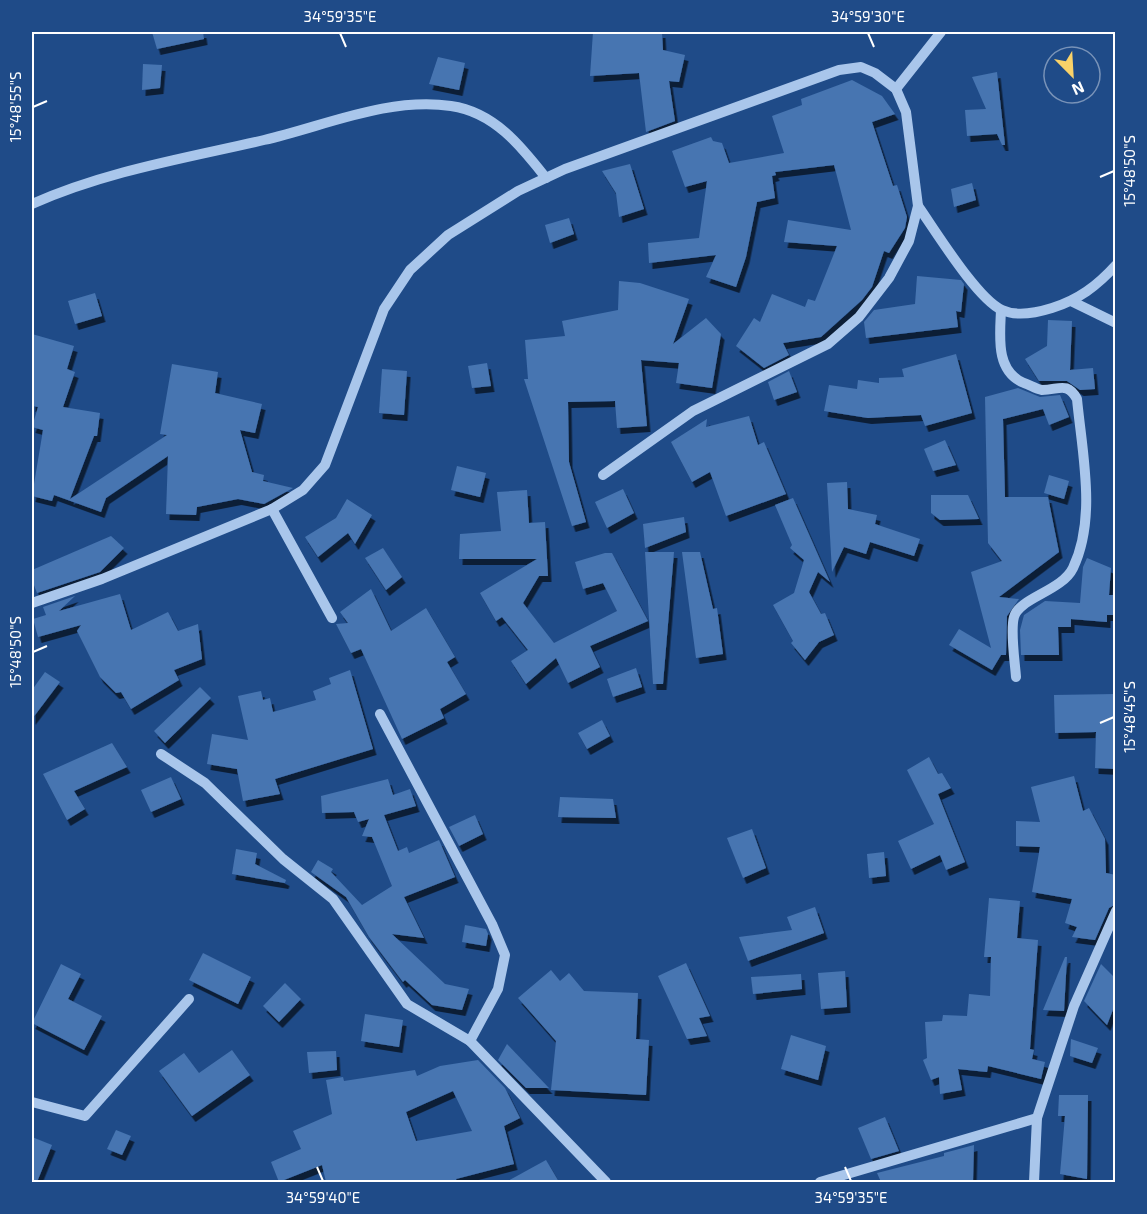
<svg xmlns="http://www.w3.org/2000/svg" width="1147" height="1214" font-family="'Exo 2',sans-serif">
  <defs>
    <filter id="shadow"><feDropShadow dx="3.5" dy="6" stdDeviation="0" flood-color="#0009"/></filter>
  </defs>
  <rect width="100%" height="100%" fill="#1f4b88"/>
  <g fill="#4775b1" fill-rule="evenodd" filter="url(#shadow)">
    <polygon points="152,32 203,32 204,39 157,49"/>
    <polygon points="593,32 662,32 663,50 685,55 679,82 669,81 675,121 646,132 639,73 590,76"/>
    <polygon points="438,57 465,63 459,90 429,84"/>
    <polygon points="143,64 162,65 160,88 142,90"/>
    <polygon points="997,72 1005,145 1002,145 997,134 967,136 965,110 986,109 972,77"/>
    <polygon points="852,80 882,96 895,114 872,122 893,186 897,185 907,217 905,228 889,253 884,251 872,287 862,300 821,337 783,343 789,355 764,368 736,346 754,318 760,322 772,294 805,307 808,299 815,301 837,246 784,242 788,220 851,230 834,165 775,172 776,175 772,176 775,198 757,202 746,257 736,287 706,277 716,255 649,263 648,243 699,238 707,181 685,187 672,151 711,137 713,141 722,143 729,163 784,153 772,116 802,105 801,99"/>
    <polygon points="630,164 644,209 619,217 616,193 602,171"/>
    <polygon points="972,183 976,200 954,207 951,189"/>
    <polygon points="569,218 574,234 550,243 545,225"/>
    <polygon points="917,276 961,280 964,284 961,312 956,311 958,327 866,338 864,322 874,310 915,304"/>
    <polygon points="619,281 640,283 689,299 673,344 706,318 721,334 712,388 676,383 679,363 641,360 647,426 617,428 615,401 568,402 569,462 586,522 572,526 524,379 528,379 525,340 565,336 562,321 618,310"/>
    <polygon points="95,293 102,316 75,324 68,301"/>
    <polygon points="1048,320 1072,321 1070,370 1093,368 1095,389 1080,390 1067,381 1039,381 1025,359 1047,346"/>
    <polygon points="32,334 74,346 67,369 75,372 63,407 100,413 97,436 94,436 70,499 167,435 160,434 172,364 218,372 215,393 262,404 255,433 240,430 252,472 264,475 263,481 293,488 264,504 238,499 197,507 196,515 166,514 168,456 106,498 101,512 54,495 52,501 32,496 43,430 32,427 38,407 32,406"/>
    <polygon points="956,354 972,413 925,426 921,415 868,418 824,411 829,385 857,389 858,380 879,383 879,378 904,377 902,369"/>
    <polygon points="487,363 491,386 472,388 468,366"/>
    <polygon points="382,369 407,371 404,415 379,413"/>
    <polygon points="789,371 797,392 774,400 768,382"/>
    <polygon points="1018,388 1040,397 1060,395 1069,417 1049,425 1043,409 1003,419 1005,497 1048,497 1059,552 999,597 1019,599 1007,616 1006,655 1001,655 992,670 949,645 959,629 991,648 971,572 1002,561 988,543 985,397"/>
    <polygon points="749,416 758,445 764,442 786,494 726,516 710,472 692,482 671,442 707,419 706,427"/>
    <polygon points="945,440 956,465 933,471 924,449"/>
    <polygon points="457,466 486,473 480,497 451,490"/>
    <polygon points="1049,475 1069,481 1064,499 1044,493"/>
    <polygon points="847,482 848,509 877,515 875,524 920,539 914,556 870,542 866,554 844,547 832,572 827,483"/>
    <polygon points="623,489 634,513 607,528 595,502"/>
    <polygon points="527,490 529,523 545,522 548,576 539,576 523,603 554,643 617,611 603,583 583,589 575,562 605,553 612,553 648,621 590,646 600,667 568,683 556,658 526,684 511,661 528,650 502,617 496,621 480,593 537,559 459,559 460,534 501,531 497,492"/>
    <polygon points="931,495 968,495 979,519 940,520 931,513"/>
    <polygon points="793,498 830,582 818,572 809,592 821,614 825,613 834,635 819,642 805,660 791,643 793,641 773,605 794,593 804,560 790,548 792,545 775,505"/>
    <polygon points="347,499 372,515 355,544 348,533 318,557 305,537 336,518"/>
    <polygon points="684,517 686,532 645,548 643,524"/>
    <polygon points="111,536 124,548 100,572 37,593 32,580 32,570"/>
    <polygon points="383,548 402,577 386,590 365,558"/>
    <polygon points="645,552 674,552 663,684 653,684"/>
    <polygon points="682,552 700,552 713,609 717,608 723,654 696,658"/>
    <polygon points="1087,558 1111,568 1109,595 1116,595 1116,615 1107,615 1107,622 1071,619 1071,627 1058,627 1059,655 1021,655 1020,630 1024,615 1045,601 1080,603 1083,567"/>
    <polygon points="371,589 391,631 426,608 455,657 447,662 466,694 440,709 444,718 402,739 361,649 351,653 336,624 348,623 340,612"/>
    <polygon points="120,594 131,630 168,612 178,631 198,624 202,659 174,670 179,680 131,709 121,692 116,693 100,677 77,631 81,625 38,637 33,619 46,615 43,607 75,596 59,611"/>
    <polygon points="636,668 642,687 613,697 607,679"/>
    <polygon points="350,670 373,749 275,779 280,794 243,801 237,769 207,764 212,734 248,740 238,696 261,691 263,700 270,698 273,712 316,700 313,691 331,684 329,678"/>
    <polygon points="45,672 60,682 32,719 32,690"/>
    <polygon points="200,687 211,698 165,743 154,731"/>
    <polygon points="1116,694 1116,769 1095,768 1096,732 1055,733 1054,695"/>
    <polygon points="602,720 610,736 587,749 578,733"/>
    <polygon points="112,743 127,767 74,791 85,809 67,820 43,774"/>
    <polygon points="929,757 938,774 942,773 951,788 938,794 965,862 946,870 940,855 911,869 898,841 934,824 907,770"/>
    <polygon points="1074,776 1083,811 1089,808 1105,839 1106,873 1116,875 1116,904 1109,908 1095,940 1072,937 1077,927 1065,923 1072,899 1032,892 1040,847 1016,846 1016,821 1040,822 1031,787"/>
    <polygon points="171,777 181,799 151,812 141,790"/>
    <polygon points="388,779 393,795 410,789 416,806 384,815 398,851 407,847 409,853 439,840 455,877 404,897 424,938 392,934 445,984 469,989 462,1010 432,1005 405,980 403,982 369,937 346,897 311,872 318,860 333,869 331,872 362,905 392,886 372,837 362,836 369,819 358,822 354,812 322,813 321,796"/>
    <polygon points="560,797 613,799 616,818 558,817"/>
    <polygon points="475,815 483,834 459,846 449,827"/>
    <polygon points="752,829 766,868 743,878 727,838"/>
    <polygon points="236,849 257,853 255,864 286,880 285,883 232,874"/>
    <polygon points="884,852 886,876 869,878 867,854"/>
    <polygon points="989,898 1020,901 1017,938 1038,940 1030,1049 1034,1050 1032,1059 1045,1062 1041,1079 988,1066 987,1072 958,1069 962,1090 940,1094 939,1077 931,1080 923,1060 927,1058 925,1022 942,1021 943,1015 967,1016 969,994 990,996 991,957 984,957"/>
    <polygon points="815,907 824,933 748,961 739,937 792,930 787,917"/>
    <polygon points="465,925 486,929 488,934 486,946 462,942"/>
    <polygon points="203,953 251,977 238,1004 189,980"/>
    <polygon points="1065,957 1067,957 1064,1011 1043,1010"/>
    <polygon points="686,963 710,1016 699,1018 707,1036 687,1039 658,976"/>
    <polygon points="61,964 81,974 68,999 102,1016 84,1050 32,1023"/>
    <polygon points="1101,964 1116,979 1116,1002 1107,1025 1084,1001"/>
    <polygon points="551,970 560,981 569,973 584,991 638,993 636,1039 649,1040 646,1095 551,1090 556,1041 518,998"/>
    <polygon points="845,971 847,1007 821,1009 818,973"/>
    <polygon points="801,974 802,989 753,994 751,977"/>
    <polygon points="285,983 301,999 279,1022 263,1006"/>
    <polygon points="365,1014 403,1020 399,1047 361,1041"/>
    <polygon points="791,1035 826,1046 818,1080 781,1069"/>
    <polygon points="1071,1039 1098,1048 1092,1063 1070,1056"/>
    <polygon points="507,1044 549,1088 526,1088 498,1060"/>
    <polygon points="232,1050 250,1075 192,1116 159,1071 184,1053 199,1073"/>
    <polygon points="336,1051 337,1070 309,1073 307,1052"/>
    <path d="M478,1060l27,28 15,30 -16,8 10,38 -58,15 1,3h-131l-4,-17 -43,17 -8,-20 30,-13 -8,-18 39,-17 -6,-34 17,-3 1,4 71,-11 2,6 23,-10zM453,1091l19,40 -56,10 -10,-29z"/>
    <polygon points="1059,1095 1088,1095 1087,1179 1060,1174 1065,1116 1058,1116"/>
    <polygon points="885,1117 899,1151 871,1159 858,1128"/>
    <polygon points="116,1130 131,1136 122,1155 107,1149"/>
    <polygon points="32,1137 52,1145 37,1182 32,1182"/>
    <polygon points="974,1145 973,1182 881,1182 877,1173 944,1156 944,1153"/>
    <polygon points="546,1160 559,1182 506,1182"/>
  </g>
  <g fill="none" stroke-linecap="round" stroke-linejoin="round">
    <g stroke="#a9c6eb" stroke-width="10">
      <polyline points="896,89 941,32"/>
      <path d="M32,204c74,-33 154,-46 232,-64 61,-14 123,-43 187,-34 43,6 70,40 95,72"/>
      <path d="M918,206c17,24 59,93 84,104 15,7 34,3 50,-2 26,-8 45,-22 64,-43"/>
      <polyline points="1073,302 1116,323"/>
      <path d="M1001,310c-1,26 -6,61 23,73 6,2 12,6 18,7 17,0 25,-9 35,9 5,53 20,119 -4,169 -11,23 -54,30 -59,49 -4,14 1,45 2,60"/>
      <polyline points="272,509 332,618"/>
      <polyline points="32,603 102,579 272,509 303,490 325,465 384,309 410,270 448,235 518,191 565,169 839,70 861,67 875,73 896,89 906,112 918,206 909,241 889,278 859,317 828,344 693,411 603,475"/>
      <polyline points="380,714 492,924 505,955 498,989 470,1041"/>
      <polyline points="161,754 205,783 283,859 333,899 407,1004 470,1041 606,1182"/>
      <polyline points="32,1102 85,1116 189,999"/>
      <polyline points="820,1182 1037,1118 1074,1006 1116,911"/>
      <polyline points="1034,1182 1037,1118"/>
    </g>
  </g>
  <path fill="none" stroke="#fff" stroke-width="2" d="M340,33l6,14M868,33l6,14M33,107l14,-6M1100,177l14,-6M33,652l14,-6M1100,723l14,-6M317,1167l6,14M845,1167l6,14"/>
  <rect width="1147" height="1214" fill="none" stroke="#1f4b88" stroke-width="66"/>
  <g transform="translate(1072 75) rotate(156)"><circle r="28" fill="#1f4b88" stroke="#7993b8" stroke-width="1.5"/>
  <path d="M0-4.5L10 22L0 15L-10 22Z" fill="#f9d269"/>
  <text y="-9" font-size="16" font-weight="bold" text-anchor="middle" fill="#ffffff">N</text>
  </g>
  <rect x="33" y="33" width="1081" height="1148" fill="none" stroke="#fff" stroke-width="2"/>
  <g font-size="15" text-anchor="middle" fill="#fff">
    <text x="340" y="22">34°59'35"E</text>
    <text x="868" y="22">34°59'30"E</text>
    <text transform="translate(16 107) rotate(-90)" y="5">15°48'55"S</text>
    <text transform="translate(1130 171) rotate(-90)" y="5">15°48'50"S</text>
    <text transform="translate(16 652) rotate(-90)" y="5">15°48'50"S</text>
    <text transform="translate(1130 717) rotate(-90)" y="5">15°48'45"S</text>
    <text x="323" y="1203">34°59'40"E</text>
    <text x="851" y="1203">34°59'35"E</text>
  </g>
</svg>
